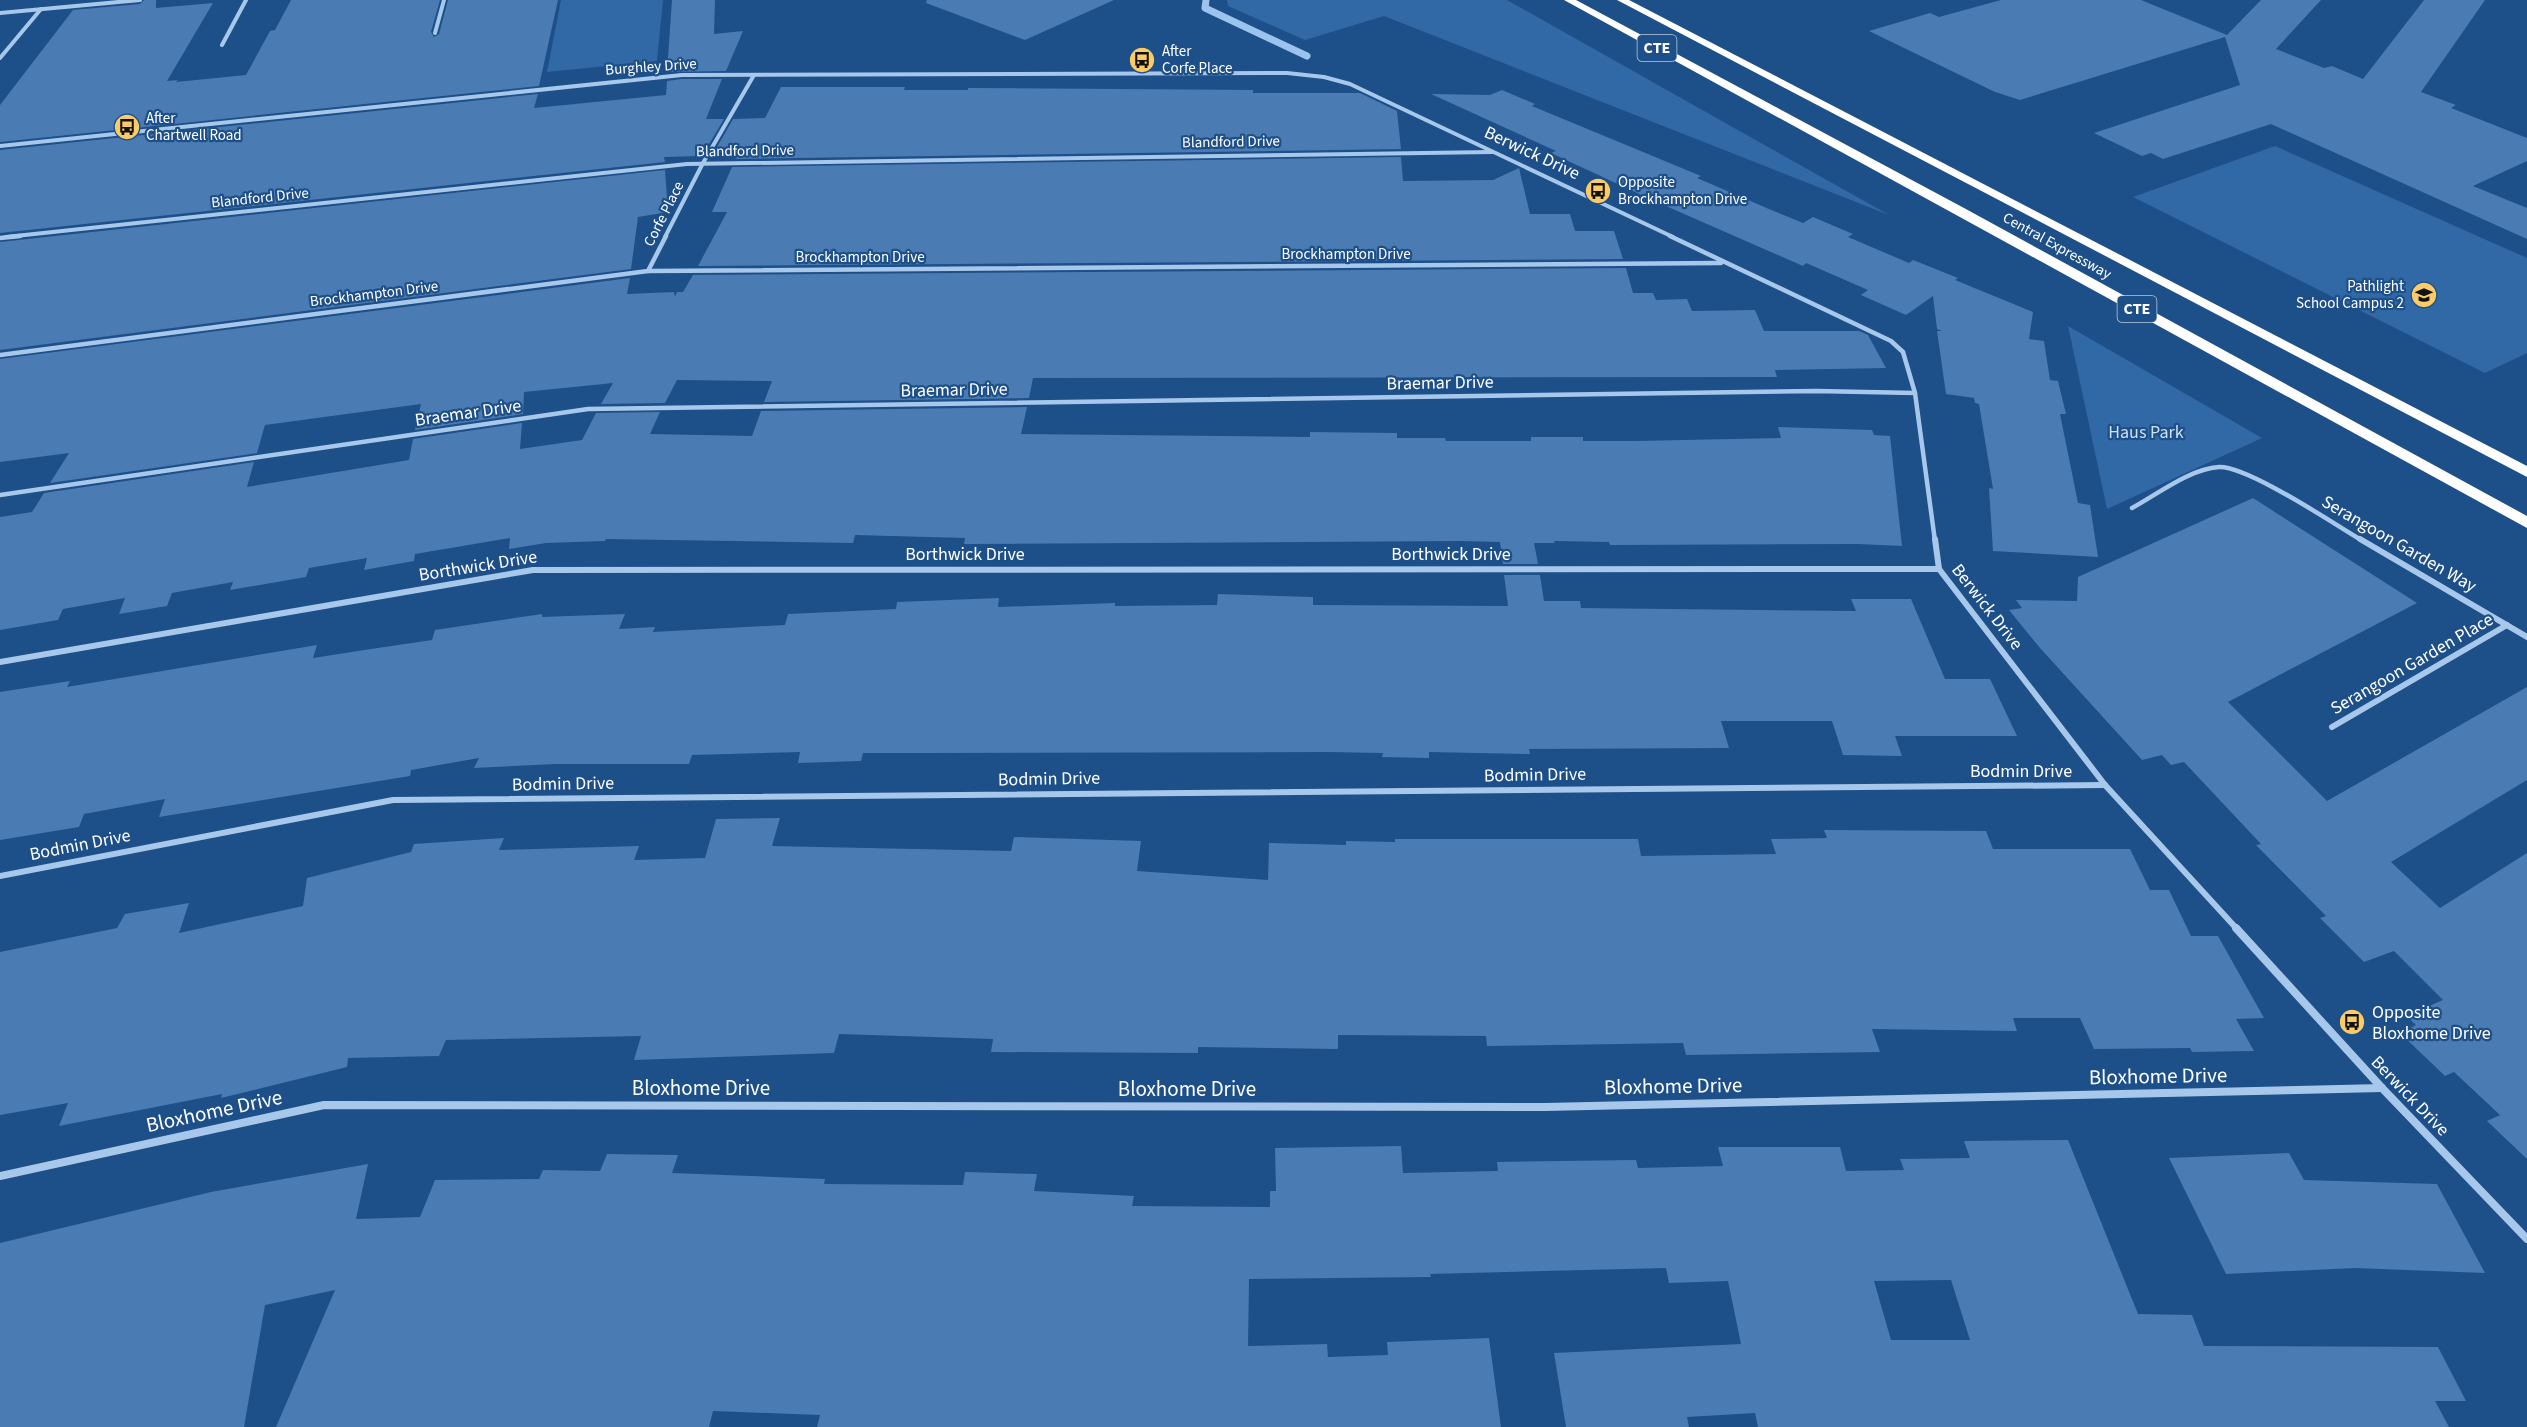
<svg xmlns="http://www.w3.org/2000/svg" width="2527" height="1427" font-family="'Source Sans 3',sans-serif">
  <rect width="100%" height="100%" fill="#1d4f89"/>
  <g fill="#3169a6">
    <polygon points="561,0 663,0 657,61 547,72"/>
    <polygon points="1227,0 1507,0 1889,215 1384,16 1305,40 1228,6"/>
    <polygon points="2275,146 2527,258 2527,353 2485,373 2133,197"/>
    <polygon points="2068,326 2262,438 2107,509"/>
  </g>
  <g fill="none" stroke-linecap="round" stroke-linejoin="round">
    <polyline stroke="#9bc3ed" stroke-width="7" points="1206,0 1205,8 1307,56"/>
  </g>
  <g fill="#4a7bb2" fill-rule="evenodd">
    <polygon points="144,0 156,0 156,8 213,3 167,81 178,80 176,82 246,75 270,31 275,30 291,0 440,0 431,32 434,37 439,34 448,0 558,0 539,86 0,142 0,105 73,10 140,4"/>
    <polygon points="672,0 715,0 714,34 743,31 726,71 667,72"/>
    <polygon points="927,0 1114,0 1025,40 926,3"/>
    <polygon points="2001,0 2141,0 2227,35 2261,0 2321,0 2276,49 2324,68 2332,66 2363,79 2424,0 2485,0 2421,92 2456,105 2451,108 2527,138 2527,161 2473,186 2527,208 2527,239 2271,124 2163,159 2151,153 2142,156 2094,133 2240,85 2225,37 2020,100 1995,92 1869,31 1930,13 1939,17"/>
    <polygon points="682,79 722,79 706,119 724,119 702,156 664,157 665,162 0,233 0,150 538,94 534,108 666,95 667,81"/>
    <polygon points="781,87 905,87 904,90 968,90 968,88 1253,90 1253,93 1360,93 1397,111 1401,149 736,159 737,155 712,156 733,119 765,118"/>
    <polygon points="1502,90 1535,104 1532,106 1701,176 1697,178 1769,209 1803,223 1813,217 1853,234 1848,237 1909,263 1913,260 1958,278 1955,280 2033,312 2029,339 2044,341 2050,380 2058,381 2066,414 2060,414 2078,503 2090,505 2098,557 1993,551 1989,488 1993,489 1979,404 1975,403 1974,398 1946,394 1937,331 1942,331 1937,329 1933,296 1906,315 1861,295 1868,290 1806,263 1803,266 1650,199 1551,153 1556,151 1431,94 1490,95"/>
    <polygon points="1401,157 1403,181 1493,180 1519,168 1530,214 1570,214 1575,231 1614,231 1623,259 698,266 727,212 712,212 732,167"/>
    <polygon points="665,170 668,212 638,217 631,269 0,350 0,242"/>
    <polygon points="1626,268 1633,293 1653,293 1656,300 1687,299 1692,311 1755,310 1764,331 1859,331 1868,335 1886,368 1775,370 1777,377 1033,378 1029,398 764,402 772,381 677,380 665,403 601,404 613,383 524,392 523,414 415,430 421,404 265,425 257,453 50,483 69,453 0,462 0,359 630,278 627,294 674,292 675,297 677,292 683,292 693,275"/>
    <polygon points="1027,407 1021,434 1310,437 1310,432 1397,433 1397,438 1445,438 1446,441 1531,441 1531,437 1583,437 1583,441 1636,441 1781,438 1778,427 1872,430 1874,435 1890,436 1902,546 1858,544 1610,545 1609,542 1554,541 1555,543 1534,543 1538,564 1503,564 1500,542 1460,541 964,544 965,538 855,535 853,543 606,539 605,541 546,543 509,549 510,538 415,554 414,561 364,570 367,558 309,568 306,577 230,590 233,582 172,593 167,606 119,614 125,598 63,609 58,620 0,630 0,517 32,512 44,493 254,462 247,487 409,460 413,439 522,423 520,449 582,440 596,413 660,412 650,434 752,436 761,411"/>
    <polygon points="2253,498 2417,603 2228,702 2327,801 2527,687 2527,780 2391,862 2440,908 2527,853 2527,1159 2487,1121 2500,1115 2454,1072 2445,1076 2400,1033 2416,1025 2406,1016 2443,1000 2394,951 2364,962 2320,918 2326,916 2256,845 2261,844 2184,762 2171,765 2162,755 2142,760 2040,648 2009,610 2022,608 2016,600 2077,601 2078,577"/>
    <polygon points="1504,575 1540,575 1544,601 1580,601 1581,608 1856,611 1851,599 1911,599 1945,679 1990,679 2017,736 1895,736 1902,756 1843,755 1832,721 1721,721 1729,748 1529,749 1530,754 1429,752 1429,758 1382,757 1383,753 1327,752 923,753 863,753 861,761 798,763 800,752 692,755 689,764 556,764 474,768 479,758 411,770 410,776 159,817 165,799 84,814 79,827 0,840 0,692 70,681 67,687 317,645 313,658 371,649 432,640 435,630 542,614 542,617 625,614 619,629 655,627 653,632 785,625 788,614 896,609 897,602 999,598 998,607 1115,603 1115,606 1217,605 1218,594 1313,597 1313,605 1508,606"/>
    <polygon points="780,818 772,846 1011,851 1014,837 1141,841 1137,871 1268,880 1269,843 1346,845 1346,841 1395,842 1395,839 1638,839 1641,856 1776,854 1771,839 1827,838 1824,830 1986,831 1993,849 2130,849 2150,890 2169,890 2191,936 2218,936 2264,1018 2236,1019 2254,1051 2192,1052 2190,1048 2094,1049 2080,1018 2013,1018 2017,1031 1872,1029 1880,1052 1686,1055 1683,1043 1487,1046 1486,1036 1338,1035 1338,1049 1198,1047 1198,1053 991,1052 993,1039 839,1034 834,1053 634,1060 641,1036 446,1040 439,1056 348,1058 347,1067 221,1098 222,1094 59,1126 68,1103 0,1115 0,952 117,928 125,914 189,903 179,933 303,906 307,878 411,852 414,844 504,838 499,850 639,846 634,860 705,858 716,819"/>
    <path d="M2068,1140l70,174 54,1 12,31 234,1 28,54h-31l14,26h-691l-3,-14 -68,4 2,10h-123l-12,-74 187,-9 -13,-63 -59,2 -3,-15 -236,6 1,3 -182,2 -1,67 79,-2 1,13 60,-2 -1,-13 102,-4 12,89h-684l3,-12 -107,-4 -4,16h-433l59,-137 -70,15 -21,122h-244v-184l211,-51 157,-28 -12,55 64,-2 15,-37 104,-1 4,-9 57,1 7,-17 71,1 -6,18 153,6 -1,5 139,1 2,-13 72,2 -3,17 100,5 -2,10 138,1v-16h6l-1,-43 126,-2 2,27 95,-2 -1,-9 139,-2 2,8 85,-2 -5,-19h122l6,24 58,-1 -4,-11 70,-1 -6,-17zM1951,1280l19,60h-79l-17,-59z"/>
    <polygon points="2289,1153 2304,1180 2437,1184 2485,1273 2355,1268 2226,1274 2169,1158"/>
  </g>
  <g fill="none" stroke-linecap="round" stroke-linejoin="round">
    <g stroke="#a7c8eb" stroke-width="4">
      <polyline points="0,13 140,0"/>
      <polyline points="435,33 444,0"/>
      <polyline points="222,45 246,0"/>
      <polyline points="0,58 41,9"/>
      <polyline points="0,146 682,75 1287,73 1324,77 1350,84 1673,237"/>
      <polyline points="6,237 687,164 1492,152"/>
      <polyline points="665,237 703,163 754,75"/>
    </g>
    <g stroke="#a7c8eb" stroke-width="4.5">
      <polyline points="1670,236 1891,341 1903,352 1915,393 1935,541"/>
      <polyline points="0,238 20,236"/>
      <polyline points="648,271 666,236"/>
      <polyline points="0,355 648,271 1721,263"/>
      <polyline points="0,495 588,409 1816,391 1915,393"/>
      <path d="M2132,508c26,-14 57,-39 87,-41 29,-1 115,57 144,74"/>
    </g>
    <g stroke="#a7c8eb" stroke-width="6">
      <polyline points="1935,539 1939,569 2105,785 2237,929"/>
      <polyline points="2360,539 2527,637"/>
      <polyline points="0,662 533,570 1939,569"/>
      <polyline points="2332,727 2507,625"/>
      <polyline points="0,876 393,800 2105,785"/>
    </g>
    <g stroke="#a7c8eb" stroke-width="8">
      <polyline points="2236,928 2382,1088 2527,1239"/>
      <polyline points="0,1176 324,1105 1545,1107 2382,1088"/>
    </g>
    <g fill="#fff" fill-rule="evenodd">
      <polygon points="1564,0 1576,0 1964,208 2527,516 2527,528"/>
      <polygon points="1617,0 1629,0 2527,466 2527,477"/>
    </g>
  </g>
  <defs>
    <g id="bus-disc" transform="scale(1.35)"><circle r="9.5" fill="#fbcc66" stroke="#1d4f89"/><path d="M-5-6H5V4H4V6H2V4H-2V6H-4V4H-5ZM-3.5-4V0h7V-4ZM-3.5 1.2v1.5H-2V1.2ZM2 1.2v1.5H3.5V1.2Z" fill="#111"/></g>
    <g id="school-disc" transform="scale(1.35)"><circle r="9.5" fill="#fbcc66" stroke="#1d4f89"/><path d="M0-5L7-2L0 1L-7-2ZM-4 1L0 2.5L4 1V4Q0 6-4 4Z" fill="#111"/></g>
  </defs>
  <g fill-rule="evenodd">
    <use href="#bus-disc" x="1142" y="60"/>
    <use href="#bus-disc" x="127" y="127"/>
    <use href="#bus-disc" x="1598" y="191"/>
    <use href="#school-disc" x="2424" y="295"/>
    <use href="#bus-disc" x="2352" y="1022"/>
  </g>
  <g text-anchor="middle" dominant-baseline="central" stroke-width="4.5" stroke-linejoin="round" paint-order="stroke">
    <g font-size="15" fill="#fff" stroke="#1d4f89" text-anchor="start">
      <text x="1162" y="51">After<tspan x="1162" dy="17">Corfe Place</tspan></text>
      <text x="146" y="118">After<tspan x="146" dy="17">Chartwell Road</tspan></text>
      <text x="1618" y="182">Opposite<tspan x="1618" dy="17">Brockhampton Drive</tspan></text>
      <text x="2404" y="286" text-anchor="end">Pathlight<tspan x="2404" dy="17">School Campus 2</tspan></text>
    </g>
    <g font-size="15" fill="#fff" stroke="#1d4f89">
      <text transform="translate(651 67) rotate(-4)">Burghley Drive</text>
      <text transform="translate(1231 142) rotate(-1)">Blandford Drive</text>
      <text transform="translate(745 151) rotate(-1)">Blandford Drive</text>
      <text transform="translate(260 198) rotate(-6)">Blandford Drive</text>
      <text transform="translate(664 214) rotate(-63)">Corfe Place</text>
      <text transform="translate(2057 246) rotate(29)">Central Expressway</text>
      <text x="1346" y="254">Brockhampton Drive</text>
      <text x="860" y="257">Brockhampton Drive</text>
      <text transform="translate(374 294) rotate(-7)">Brockhampton Drive</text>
    </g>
    <g fill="#1d4f89" stroke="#bbcadc" stroke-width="1.5">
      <rect x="1637.5" y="35" width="39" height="26" rx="4.5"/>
      <rect x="2117.5" y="296" width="39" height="26" rx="4.5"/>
    </g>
    <g font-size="16" font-weight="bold" fill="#fff">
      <text x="1657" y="48">CTE</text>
      <text x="2137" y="309">CTE</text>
    </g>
    <g font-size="18" fill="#fff" stroke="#1d4f89">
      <text transform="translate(1532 153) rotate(25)">Berwick Drive</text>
      <text transform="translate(1440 383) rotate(-1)">Braemar Drive</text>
      <text transform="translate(954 390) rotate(-1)">Braemar Drive</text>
      <text transform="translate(468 413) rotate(-8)">Braemar Drive</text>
      <text transform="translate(2399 544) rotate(30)">Serangoon Garden Way</text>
      <text x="965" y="554">Borthwick Drive</text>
      <text x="1451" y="554">Borthwick Drive</text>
      <text transform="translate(478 566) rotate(-9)">Borthwick Drive</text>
      <text transform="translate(1987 607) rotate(52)">Berwick Drive</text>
      <text transform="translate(2412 664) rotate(-30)">Serangoon Garden Place</text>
      <text x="2021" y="771">Bodmin Drive</text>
      <text transform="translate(1535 775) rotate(-1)">Bodmin Drive</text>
      <text transform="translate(1049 779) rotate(-1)">Bodmin Drive</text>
      <text transform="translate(563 784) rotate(-1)">Bodmin Drive</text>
      <text transform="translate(80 845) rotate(-11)">Bodmin Drive</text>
      <text transform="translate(2410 1096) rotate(46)">Berwick Drive</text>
    </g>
    <g font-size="18" fill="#cce1f8" stroke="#1d4f89">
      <text x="2146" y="432">Haus Park</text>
    </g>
    <g font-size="18" fill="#fff" stroke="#1d4f89" text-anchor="start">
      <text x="2372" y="1012">Opposite<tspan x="2372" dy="21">Bloxhome Drive</tspan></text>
    </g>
    <g font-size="21" fill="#fff" stroke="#1d4f89">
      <text transform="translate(2158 1076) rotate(-1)">Bloxhome Drive</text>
      <text transform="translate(1673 1086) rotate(-1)">Bloxhome Drive</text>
      <text x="701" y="1088">Bloxhome Drive</text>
      <text x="1187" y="1089">Bloxhome Drive</text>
      <text transform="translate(214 1111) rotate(-12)">Bloxhome Drive</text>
    </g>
  </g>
</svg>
